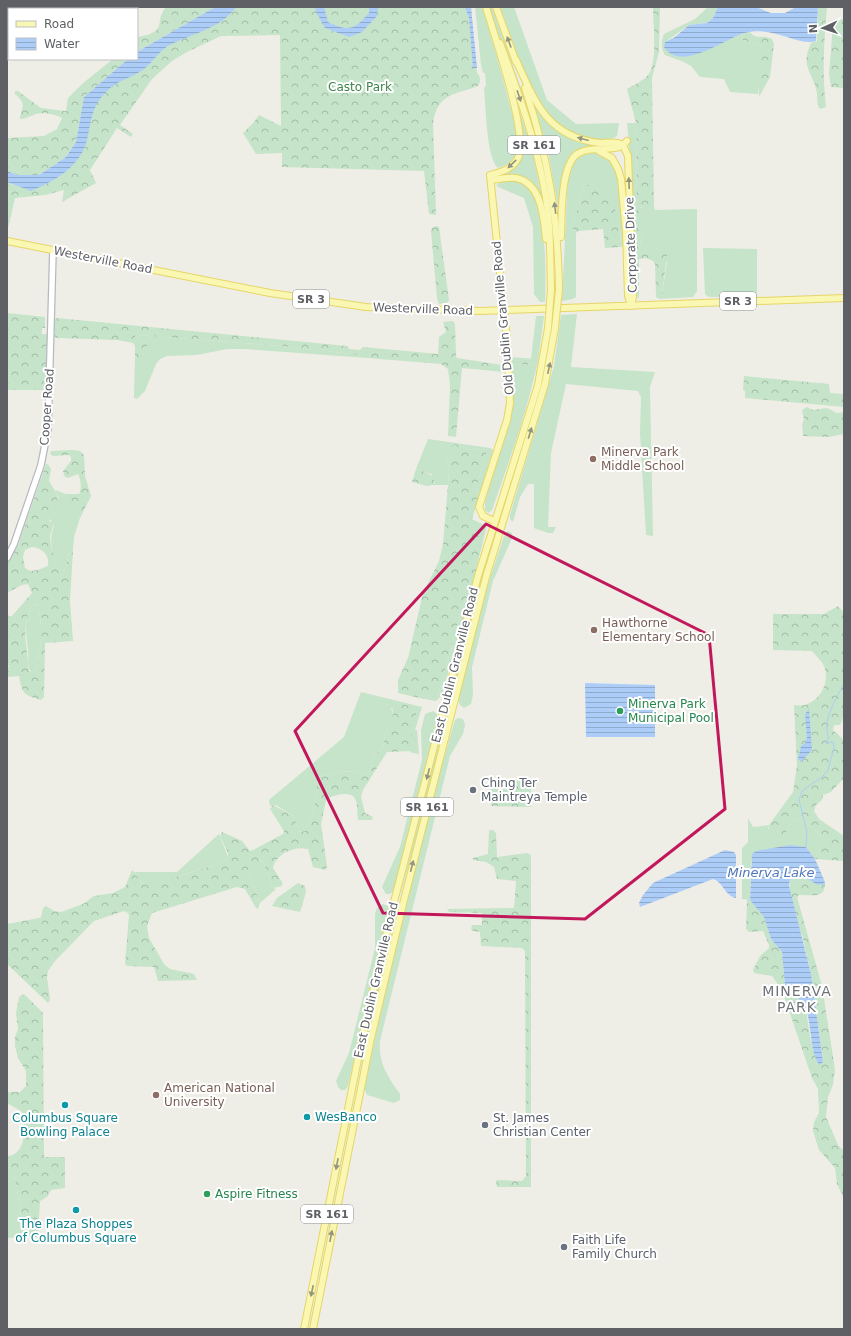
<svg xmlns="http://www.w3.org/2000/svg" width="851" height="1336" font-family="'DejaVu Sans',sans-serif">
  <defs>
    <pattern id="forest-crowns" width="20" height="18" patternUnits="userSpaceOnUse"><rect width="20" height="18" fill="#c5e4c9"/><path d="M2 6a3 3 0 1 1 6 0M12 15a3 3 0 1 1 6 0" fill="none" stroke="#a3bca7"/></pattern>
    <pattern id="water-rules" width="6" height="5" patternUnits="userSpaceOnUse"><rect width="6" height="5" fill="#adcdf9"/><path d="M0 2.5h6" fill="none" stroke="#90aacd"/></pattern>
  </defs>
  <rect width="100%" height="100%" fill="#efeee6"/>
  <g fill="#c5e4c9">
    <path d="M475,7h7c10,32 19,63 27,95 4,15 10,32 8,48 -2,10 -10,15 -19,18 -12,-10 -12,-64 -14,-80l2,-2 -1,-13h-2l-2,-8z"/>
    <path d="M488,7h4l39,109 12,41 9,63c-13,-73 -38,-143 -64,-213z"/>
    <path d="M500,7h14l33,93 29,24 43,-1 -2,13c-8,6 -20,4 -29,3 -14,-3 -32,-11 -40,-22 -24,-32 -34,-74 -48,-110z"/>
    <path d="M708,7h10l-5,11 -6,5 -18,2 -24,17 63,-3 14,-5 1,6 19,7 -4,47 -28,-2 -6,-13 -24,-2 -9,-11 -7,-4 -19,-7c-4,-6 -4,-14 -1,-21l31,-15z"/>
    <polygon points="512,90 531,145 543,202 528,181 497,177 497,175 520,157"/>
    <path d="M536,108c20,32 45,31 79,37l-43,11 -13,56 -11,-60 -14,-43z"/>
    <polygon points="627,123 636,123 637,208 634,254 631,168"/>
    <path d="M590,152c8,0 15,2 20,8 13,13 13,68 13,86l-2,1 -1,-17 -36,-43 -11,36v6l3,4v64l-3,2 -11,2 6,-127 8,-15z"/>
    <path d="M513,180c8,3 14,5 18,11 16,22 15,85 14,111h-5l-6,-8 -1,-67 -9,-29 -28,-12 4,-4z"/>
    <polygon points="643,206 654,207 655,210 697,209 697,291 693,297 659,299 662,295 667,262 649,253 641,254 639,252 642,231 640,211"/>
    <polygon points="703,248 757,249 757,296 709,297 705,294"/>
    <polygon points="577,314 571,367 655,372 650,387 653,536 646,535 640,433 641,397 638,391 566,384 551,453 548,527 556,527 553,533 548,533 534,528 534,484 528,484 520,497 513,522 510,519 510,515 554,366 561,315"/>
    <polygon points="536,316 544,316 538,361 531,359"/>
    <polygon points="137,335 282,346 361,355 367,358 245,349 227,349 197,355 167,356 160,359 156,364 145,391 137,399 134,398 135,357 137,359 147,344 137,339 135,336"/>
    <path d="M510,364l27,1c-11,50 -28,97 -45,145l-4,3 -3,-3v-8l26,-93z"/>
    <polygon points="428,439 490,448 493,450 479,496 476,487 486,457 479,448 470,450 456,444 447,458 449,470 448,485 433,485 435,481 431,474 416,469"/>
    <path d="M55,490l11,4 -2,2 14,8v11l2,3 -6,19 -1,13 -4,2 -3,15 -3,4h-5l-1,-3c-4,-15 -9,-27 -3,-42l-3,-6 -6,-1 -2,-2 3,-7 13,-11z"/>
    <polygon points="508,531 512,533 512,538 493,581 472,667 473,695 471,704 464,708 460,705 458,699 483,599 505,533"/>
    <polygon points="491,540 493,540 454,690 466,631"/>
    <polygon points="470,594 442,695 436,701 424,699 438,695 463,605"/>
    <path d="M37,604c7,21 4,46 -1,67l-5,1c-4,-5 -2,-15 -3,-21 -1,-18 -6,-31 6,-46z"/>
    <path d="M361,692l61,15 -7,23h2l2,24 -10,-2 3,-1v-17l3,-19 -24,-7 2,7 -8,19 -2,13 -9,9 -6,17 -5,2c-17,-8 -26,-1 -43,1 -5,7 -3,14 -4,22 -2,11 -6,22 -11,33l-5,1 -7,-16 -17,-11 -6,1 -1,-6 75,-63z"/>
    <polygon points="433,711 437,714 437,721 413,820 393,891 390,894 386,894 382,887 400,847 422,760 421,730 425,714"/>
    <path d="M458,718l5,1 2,6 -2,9 -13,22 -70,285c-2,22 8,36 20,53v6l-6,3 -27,-8 -3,-7 26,-117 47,-189 18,-62z"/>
    <polygon points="442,728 432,781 401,893 401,892"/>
    <polygon points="748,818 753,827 769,825 768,829 785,834 793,820 803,819 821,836 823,841 815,859 806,847 751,860 750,900 742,899 742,848 748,842"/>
    <path d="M219,834l9,23 -4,5 -74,23c-9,0 -11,-6 -15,-13h42z"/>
    <polygon points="260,860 264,863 273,888 276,889 260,903 248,870 249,867"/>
    <polygon points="383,904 388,906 389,912 348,1086 345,1090 341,1090 338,1087 336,1081 349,1053 375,948 375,914 377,908"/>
    <polygon points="397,911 359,1080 368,1025"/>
    <path d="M7,1167c18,18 6,55 25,70l-25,1z"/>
  </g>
  <g fill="url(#forest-crowns)" fill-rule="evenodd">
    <path d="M166,7h49l-78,45v-15c33,-5 16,-15 29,-30z"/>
    <path d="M225,7h246l6,66c4,4 4,8 1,13 -24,9 -40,7 -45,37l3,92 -7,-1 -5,-43 -142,-4v-14l-26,1 -13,-21 10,-10 6,-8 22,11 -1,-91 -59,1 -34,16 -15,9 -20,18 -32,46 13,9 -2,3 -14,-9 -27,42 6,13 -34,19 2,-12 -19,5 -30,3 -8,35v-51l7,3 42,-11 24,-36 3,-31 74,-59z"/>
    <path d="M653,7h7l-1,45 -7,26 2,129h-13l1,24 -3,21 2,2 8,-1 2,-3 9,-1 7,6 -5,40 -3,4 -3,-2 -1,-33 -2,-3 -7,-3 -7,1v40l-4,-8 -1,-37 3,-46 -1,-85 -9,-34c7,-4 16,-8 21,-14 10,-12 5,-52 5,-68z"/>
    <path d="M818,7h9c-3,32 -5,68 -1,100l-6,2c-4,-6 -2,-14 -4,-21 -6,-19 -15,-23 -5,-45l6,-2z"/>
    <polygon points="844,19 844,88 831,87 829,74 833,24 838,20"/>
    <path d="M750,32c5,8 15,3 22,7l2,5 -4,33 -11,20 -1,-24 4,-26 -19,-7 -1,-6z"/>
    <path d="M113,59h15l-44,38 -8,45 -10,15 -27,18h-22l-10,-4v-33l37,-2 13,-7 5,-11c-6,-4 -20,-6 -26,-4 -6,2 -10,5 -16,5 1,-13 8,-13 -5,-25v-3h3l23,17 25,3 2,-13 15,-15z"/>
    <path d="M593,182c23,9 27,44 28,65l-16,1 -2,-19 -25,2 -2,2 -3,-4v-6l11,-36z"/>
    <polygon points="436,226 439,227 449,300 447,303 439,304 437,298 431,231 432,228"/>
    <polygon points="7,313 45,317 45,328 42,328 42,334 48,334 47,390 7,390"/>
    <polygon points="57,318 347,346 349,349 360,350 363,347 438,354 439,337 446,332 443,322 453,321 455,324 456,356 457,358 502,365 504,366 505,370 504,372 462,368 456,437 448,436 450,385 448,369 441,364 367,358 360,355 282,346 137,335 135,336 137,339 147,344 147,349 142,358 137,359 135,357 135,346 133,343 118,340 56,338 54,336 54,320"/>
    <polygon points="510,357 536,359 538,361 537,365 510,364"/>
    <polygon points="744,376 829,384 830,393 844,394 844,407 745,398 745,391 743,390"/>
    <polygon points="807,407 813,410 827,408 837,413 844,412 844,434 828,437 803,436 802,424 804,420 802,410"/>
    <polygon points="456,444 470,450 479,448 486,452 486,457 476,487 479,496 472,519 486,526 486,529 470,594 463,605 438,695 424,699 398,693 398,680 408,658 423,593 439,561 443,544 448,485 449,470 447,458 453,445"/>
    <path d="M72,450l8,1 4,4 1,21 6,20 -11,22 -2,-3v-10l-9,-2 -5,-7 2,-2h13c3,-5 2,-15 -1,-20l-10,4 -3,-1 -2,-6 8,-10v-4l-2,-2 -16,1 -3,-2 1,-3z"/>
    <path d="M46,464h2l3,5 -2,12c6,11 14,18 4,29h-7l-3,7 11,6 -4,13 1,10 7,25h5l3,-4 3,-15 4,-2 -3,51 3,40 -28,2 -1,54 -3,3c-17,-5 -19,-6 -22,-24l-12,1v-7l2,-4 -2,-3v-50l2,3h3l20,-23 -4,-9 -6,1 -15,8v-30l11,-18zM32,547c10,1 18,8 16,19 -8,3 -16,8 -23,2l-2,-11 2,-7zM37,604c7,21 4,46 -1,67l-5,1 -2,-1c-1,-22 -10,-48 5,-66z"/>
    <polygon points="416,469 425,472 435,478 433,485 427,486 412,482"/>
    <path d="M838,606l6,7v102l-4,10h-6l-1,5 11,10v38l-13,14 -8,3 -1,5 -6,5 -2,6 5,8 25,17v25l-29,-2 8,-18 -2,-5 -18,-17 -10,1 -8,14 -6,3c-7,0 -11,-6 -10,-12l24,-33 4,-27 -3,-60c20,4 36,-17 31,-36 -1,-6 -9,-13 -13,-18l-39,-1v-36h51z"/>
    <path d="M396,702l20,6 1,2 -5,24v17l-25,1 -24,38 -2,7 4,16 8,4 -1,3h-14c-1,-6 0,-14 -2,-19 -3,-12 -24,-6 -30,-1l-5,24 6,42 -1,4 -13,-3 -5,-18c-14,-3 -32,5 -35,19l9,14v4l-9,2 -9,-25 -3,-3 -11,7 -2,3 12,33 -2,6 -2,-1 -11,-19 -8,-2 -85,26 -5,13 2,12 15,26 6,5 24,5 3,6 -39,1 -4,-14 -27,-1 -2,-2 4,-49 -1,-2 -4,-2 -30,10 -39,40 -7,10 -1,6 3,23 -2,3 -41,-39v-40l32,-6 2,-1 2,-9 3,-2 8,5 7,1 22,-8 11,-8 19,-3 12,-6 7,-17c6,4 6,12 12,14 5,3 69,-19 80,-22l4,-5v-4l-8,-17 2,-4 20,9 8,10 3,-1 30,-16 1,-3 -14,-22 3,-4 20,11 7,16 5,-1c5,-11 9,-22 11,-33 1,-8 -1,-15 4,-22 17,-2 26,-9 43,-1l5,-2 6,-17 9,-9 2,-13 8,-19 -1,-12z"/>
    <polygon points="491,780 531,780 531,807 491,806"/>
    <polygon points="489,830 493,830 496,833 497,857 527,853 531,855 531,1187 497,1187 496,1181 498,1180 522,1181 526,1176 525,951 522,948 481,946 480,932 473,931 471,929 472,925 482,925 482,913 449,912 447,909 514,908 516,881 497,879 494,867 486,862 473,860 473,858 488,854"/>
    <path d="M797,871l26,14 2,-3c1,18 -14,12 -26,13l-2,2 25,89 13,83 -2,16 -5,12 -2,20 12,28 6,6v48l-7,-15 -2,-16 -16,-18 -6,-19 1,-9 5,-9 -1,-24 -6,-11 -30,-88 -10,-14 -18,-3 -1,-3 7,-14 9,-8v-3l-6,-14 -14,1 -3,-3 1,-30 3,1 14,16 7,23 11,13 3,34 18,18 3,5 4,28 8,27 5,-2 -12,-88 -9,-39 -5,-12 -8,-30 2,-19z"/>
    <polygon points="298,883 305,886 306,892 300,912 272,906 277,898"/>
    <path d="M24,994l19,19 1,144h21v31l-14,2 -4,7 -7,4 -2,36h-6c-19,-15 -7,-52 -25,-70v-11c20,-1 19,-31 14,-45l-14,-8v-11h13l6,-6v-15l-8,-13 -3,-12v-9l3,-8 -2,-16 3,-16z"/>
  </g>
  <g fill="url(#water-rules)">
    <path d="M215,7h21c-15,22 -46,27 -68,39 -10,6 -17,19 -27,25 -11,7 -24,10 -34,20 -16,16 -15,28 -20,49 -7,27 -32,41 -56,51l-24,-9v-11l10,4h22l27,-18 10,-15 8,-45 44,-38h9v-7z"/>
    <path d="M316,7h8l4,15c21,10 26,8 41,-9v-6h9l-1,9 -15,16 -13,5 -24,-9 -10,-18z"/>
    <polygon points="465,7 471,7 477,68 473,68 469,18"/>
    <path d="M718,7h38l15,6h14l11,-6h22l-2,34c-15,6 -45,-16 -71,-8 -22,6 -63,40 -81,14l1,-5 10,-5 14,-12 18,-2 6,-5z"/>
    <polygon points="585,683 655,685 655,737 586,737"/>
    <polygon points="809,709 812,750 801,762 798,759 801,746 805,743 807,738 805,714"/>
    <path d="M790,845l16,2 9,12 10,23 -2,3 -7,-1 -19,-12 -6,2 -2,12 22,88 12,88 -4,3c-10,-16 -7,-43 -14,-58 -4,-8 -15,-14 -20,-21l-3,-34 -11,-13 -7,-22 -14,-17 2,-46 4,-3z"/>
    <path d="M725,850l9,2 2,3v43c-11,-2 -13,-16 -23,-19l-73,28 -1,-4 4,-8 10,-12z"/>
  </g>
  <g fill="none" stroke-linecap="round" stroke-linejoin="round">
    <path stroke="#adcdf9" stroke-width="1" d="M806,847l1,-15 -8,-32 3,-9 21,-15 5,-6 6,-22 -1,-6 -7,1v-2l3,-3c-8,-15 7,-40 15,-54"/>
    <g stroke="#b7b9bf" stroke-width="8">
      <polyline id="secondary" points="7,558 14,544 41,465 48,429 53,250"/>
    </g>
    <g stroke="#e7d567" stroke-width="8">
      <g id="primary">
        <path d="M486,7c8,28 43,128 32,151 -5,11 -17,14 -28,17l17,165 3,63 -3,17 -28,87 4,9 11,5"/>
        <polyline points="496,7 516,62"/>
        <path d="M500,43c18,49 36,98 45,149 6,33 5,65 6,98"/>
        <path d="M516,60c19,42 31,77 84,83 6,0 12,-1 18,0l5,2 5,11 5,141 -2,9"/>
        <path d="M525,88c23,69 33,128 34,201"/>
        <polyline points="599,151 612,158 618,169 621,179 626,232 628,296 631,304"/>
        <path d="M491,180c8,-1 17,-3 25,-2 26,5 28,41 30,61"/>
        <path d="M561,237c1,-21 -1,-70 16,-83 8,-5 18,-5 27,-5 9,-1 17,0 23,-8"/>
        <polyline points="7,241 270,293 366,307 479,311 844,298"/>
        <polyline points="304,1329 363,1034 394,902 478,576 538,385 548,328"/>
        <polyline points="313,1329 371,1038 403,904 486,577 545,384 555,328"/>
      </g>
    </g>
    <use href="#secondary" stroke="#fff" stroke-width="5.5"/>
    <use href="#primary" stroke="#f9f7b1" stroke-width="6"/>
    <g stroke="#e7d567" stroke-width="8" stroke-linecap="butt">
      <g id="primary-bridge">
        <polyline points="548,328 551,290"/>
        <polyline points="555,328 559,289"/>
      </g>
    </g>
    <use href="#primary-bridge" stroke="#f9f7b1" stroke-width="6"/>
  </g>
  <defs><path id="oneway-solid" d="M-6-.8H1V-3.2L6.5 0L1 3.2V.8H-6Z"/></defs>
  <g fill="#949580">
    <use href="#oneway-solid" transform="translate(509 42) rotate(-110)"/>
    <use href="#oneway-solid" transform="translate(519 96) rotate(71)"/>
    <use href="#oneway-solid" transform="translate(583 139) rotate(-165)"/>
    <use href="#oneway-solid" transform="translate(512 164) rotate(136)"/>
    <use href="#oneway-solid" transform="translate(629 183) rotate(-92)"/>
    <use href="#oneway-solid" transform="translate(555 208) rotate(-97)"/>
    <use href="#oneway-solid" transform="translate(549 368) rotate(-78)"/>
    <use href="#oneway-solid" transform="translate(530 433) rotate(-73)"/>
    <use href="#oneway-solid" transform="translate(428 774) rotate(104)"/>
    <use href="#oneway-solid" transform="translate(412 866) rotate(-76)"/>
    <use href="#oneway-solid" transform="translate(337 1164) rotate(101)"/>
    <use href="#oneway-solid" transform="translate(331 1236) rotate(-79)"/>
    <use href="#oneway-solid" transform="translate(312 1291) rotate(102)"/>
  </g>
  <path fill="none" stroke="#c2185b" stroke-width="3" stroke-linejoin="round" d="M486,524l223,111 16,174 -140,110 -202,-6 -88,-182z"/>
  <g fill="#8d6e63" stroke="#fff" stroke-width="1.5">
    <circle cx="593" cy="459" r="4"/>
    <circle cx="594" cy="630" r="4"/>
    <circle cx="156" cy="1095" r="4"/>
  </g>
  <g fill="#2e9e5b" stroke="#fff" stroke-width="1.5">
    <circle cx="620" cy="711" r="4"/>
    <circle cx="207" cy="1194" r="4"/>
  </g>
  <g fill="#6b7280" stroke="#fff" stroke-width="1.5">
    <circle cx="473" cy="790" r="4"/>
    <circle cx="485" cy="1125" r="4"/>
    <circle cx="564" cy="1247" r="4"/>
  </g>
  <g fill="#0f9aa8" stroke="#fff" stroke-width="1.5">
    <circle cx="65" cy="1105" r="4"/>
    <circle cx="307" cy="1117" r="4"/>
    <circle cx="76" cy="1210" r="4"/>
  </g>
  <g text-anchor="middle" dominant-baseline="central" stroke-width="4" stroke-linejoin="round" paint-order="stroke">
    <g fill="#fff" stroke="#8e9093" stroke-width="1">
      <rect x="508" y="136" width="52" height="18" rx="3"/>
      <rect x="293" y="290" width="36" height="18" rx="3"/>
      <rect x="720" y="292" width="36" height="18" rx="3"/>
      <rect x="401" y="798" width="52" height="18" rx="3"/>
      <rect x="301" y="1205" width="52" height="18" rx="3"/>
    </g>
    <g font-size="11" font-weight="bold" fill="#5e6065">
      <text x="534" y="145">SR 161</text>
      <text x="311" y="299">SR 3</text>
      <text x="738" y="301">SR 3</text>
      <text x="427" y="807">SR 161</text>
      <text x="327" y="1214">SR 161</text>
    </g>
    <g font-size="12" fill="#3d854a" stroke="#fff">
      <text x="360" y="87">Casto Park</text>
    </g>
    <g font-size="12" fill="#5e6065" stroke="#fff">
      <text transform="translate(631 245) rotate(-92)">Corporate Drive</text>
      <text transform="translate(103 260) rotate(11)">Westerville Road</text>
      <text transform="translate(423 309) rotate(2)">Westerville Road</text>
      <text transform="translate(503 318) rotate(-95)">Old Dublin Granville Road</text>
      <text transform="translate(47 407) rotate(-86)">Cooper Road</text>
      <text transform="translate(455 665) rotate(-76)">East Dublin Granville Road</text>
      <text transform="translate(376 980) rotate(-77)">East Dublin Granville Road</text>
    </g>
    <g font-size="12" fill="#785e54" stroke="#fff" text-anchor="start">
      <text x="601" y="452">Minerva Park<tspan x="601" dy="14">Middle School</tspan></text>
      <text x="602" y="623">Hawthorne<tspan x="602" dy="14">Elementary School</tspan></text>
      <text x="164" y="1088">American National<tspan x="164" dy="14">University</tspan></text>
    </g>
    <g font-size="12" fill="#27864d" stroke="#fff" text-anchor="start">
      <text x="628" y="704">Minerva Park<tspan x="628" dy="14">Municipal Pool</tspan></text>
      <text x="215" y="1194">Aspire Fitness</text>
    </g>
    <g font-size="12" fill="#5b616d" stroke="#fff" text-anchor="start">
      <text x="481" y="783">Ching Ter<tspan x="481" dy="14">Maintreya Temple</tspan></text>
      <text x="493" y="1118">St. James<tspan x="493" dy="14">Christian Center</tspan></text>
      <text x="572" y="1240">Faith Life<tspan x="572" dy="14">Family Church</tspan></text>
    </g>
    <g font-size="12" fill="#0d838f" stroke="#fff">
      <text x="315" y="1117" text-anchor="start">WesBanco</text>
      <text x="65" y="1118">Columbus Square<tspan x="65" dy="14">Bowling Palace</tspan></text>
      <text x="76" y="1224">The Plaza Shoppes<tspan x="76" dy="14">of Columbus Square</tspan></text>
    </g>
    <g font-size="13" font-style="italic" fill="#5076bb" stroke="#fff">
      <text x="771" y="872">Minerva Lake</text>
    </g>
    <g font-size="14" letter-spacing="1" fill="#6f7277" stroke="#fff">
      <text x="797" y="991">MINERVA<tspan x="797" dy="16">PARK</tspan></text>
    </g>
  </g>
  <rect width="851" height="1336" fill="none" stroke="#5e6065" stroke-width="16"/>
  <rect x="8" y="8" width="130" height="52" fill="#ffffff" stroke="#bfbfc1"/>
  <rect x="16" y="21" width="20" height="6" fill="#f9f7b1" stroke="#bfbfc1"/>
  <text x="44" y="28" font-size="12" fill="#5e6065">Road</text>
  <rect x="16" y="38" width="20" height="12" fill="url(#water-rules)" stroke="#bfbfc1"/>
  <text x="44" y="48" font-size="12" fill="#5e6065">Water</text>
  <g transform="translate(823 28) rotate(267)" stroke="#ffffff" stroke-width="3" paint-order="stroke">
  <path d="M0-3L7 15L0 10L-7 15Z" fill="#5e6065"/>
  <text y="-6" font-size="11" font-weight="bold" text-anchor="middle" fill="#5e6065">N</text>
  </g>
</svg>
